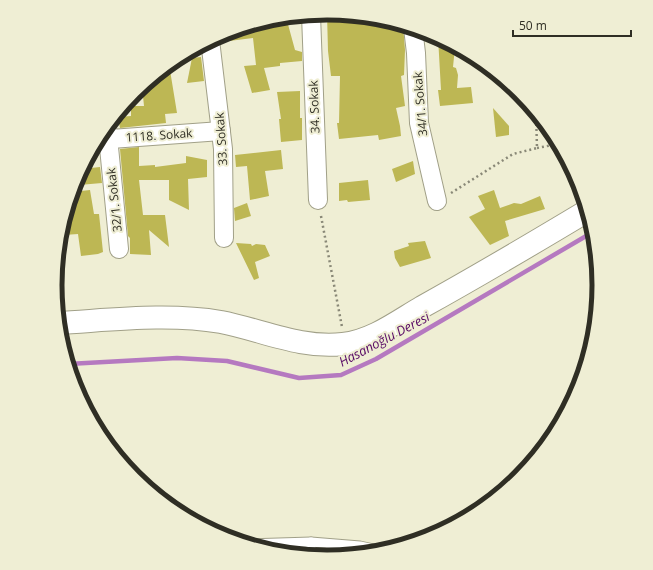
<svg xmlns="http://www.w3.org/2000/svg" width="653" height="570" font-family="'Open Sans',sans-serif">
  <rect width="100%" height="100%" fill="#efeed4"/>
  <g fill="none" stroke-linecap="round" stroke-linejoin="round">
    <polyline stroke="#b579c0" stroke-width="4.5" points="68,364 177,358 227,361 299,378 341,375 376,359 593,232"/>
  </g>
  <g fill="#bdb754">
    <polygon points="327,14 380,18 403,25 405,50 404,75 401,76 405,106 396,108 400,126 401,136 379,140 378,135 339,139 337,123 339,123 340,76 331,76 328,51"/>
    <polygon points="286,17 295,50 302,52 302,61 280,63 280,66 264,68 270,90 252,93 244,66 256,65 253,38 221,42 219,35 273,18"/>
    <polygon points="438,37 455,47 453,67 456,68 458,75 457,88 471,87 473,103 440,106 438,90 441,90"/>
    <polygon points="201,57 204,81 187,83 192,58"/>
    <polygon points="169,64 177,113 165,114 166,123 120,128 118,117 131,116 131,106 144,106 142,86"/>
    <polygon points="300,91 300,118 302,118 302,140 281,142 279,119 281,119 277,92"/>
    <polygon points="493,108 509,126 509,135 496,137"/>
    <polygon points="139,147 139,166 155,165 155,167 186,163 186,156 207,160 207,177 188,179 189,210 169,200 169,180 139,180 143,215 165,215 169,247 149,230 151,255 130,254 130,238 128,236 120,149"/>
    <polygon points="281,150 283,169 265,171 269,196 250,200 247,166 236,167 235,155"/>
    <polygon points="413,161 415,174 396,182 392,169"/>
    <polygon points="100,167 102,183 79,185 78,175 82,169"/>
    <polygon points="368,180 370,200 348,202 347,200 339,201 339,183"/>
    <polygon points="90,190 94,214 99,214 103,252 98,254 81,256 78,234 64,235 64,219 71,219 69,201 72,192"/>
    <polygon points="494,190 500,208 514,203 521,204 540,196 545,209 505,221 509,236 490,245 469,217 485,209 478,196"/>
    <polygon points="247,203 251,216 235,221 234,208"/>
    <polygon points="425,241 431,258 400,267 395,258 394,251 409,246 408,243"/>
    <polygon points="236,243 251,244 252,246 256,244 265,245 270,256 255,262 259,278 254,280"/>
  </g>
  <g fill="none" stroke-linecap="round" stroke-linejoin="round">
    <g stroke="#a1a088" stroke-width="11">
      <g id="service">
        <polyline points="247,544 311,542 360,546 383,551"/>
        <polyline points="311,555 311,542"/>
      </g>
    </g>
    <g stroke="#a1a088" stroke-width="20">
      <g id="minor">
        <polyline points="311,15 318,200"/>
        <polyline points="413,28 416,53 419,123 437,201"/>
        <polyline points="210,40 223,149 224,238"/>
        <polyline points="107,127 119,249"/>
        <polyline points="97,140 221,131"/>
      </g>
    </g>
    <g stroke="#a1a088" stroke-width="24">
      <path id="tertiary" d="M58,323c54,-3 110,-10 163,-1 41,8 80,27 122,22 29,-3 55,-23 79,-37 56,-31 110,-63 165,-96"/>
    </g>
    <g stroke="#898877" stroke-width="2.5" stroke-dasharray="2 3" stroke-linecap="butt">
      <polyline points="537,148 558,144"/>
      <polyline points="451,193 513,154 537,148 536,113"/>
      <polyline points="321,216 342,327"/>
    </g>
    <use href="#service" stroke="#fff" stroke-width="9"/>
    <use href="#minor" stroke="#fff" stroke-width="18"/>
    <use href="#tertiary" stroke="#fff" stroke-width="22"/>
  </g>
  <g text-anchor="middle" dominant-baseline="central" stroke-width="4" stroke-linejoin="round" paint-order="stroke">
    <g font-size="12" fill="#2f2e24" stroke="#efeed4">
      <text transform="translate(420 104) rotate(-95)">34/1. Sokak</text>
      <text transform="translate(314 107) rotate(-92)">34. Sokak</text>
      <text transform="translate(159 135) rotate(-4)">1118. Sokak</text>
      <text transform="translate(221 139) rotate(-94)">33. Sokak</text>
      <text transform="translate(114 200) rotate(-96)">32/1. Sokak</text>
    </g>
    <g font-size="13" font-style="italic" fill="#580a65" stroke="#efeed4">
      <text transform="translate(384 339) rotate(-28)">Hasanoğlu Deresi</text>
    </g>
  </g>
  <path d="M0 0H653V570H0ZM62 285a265 265 0 1 1 530 0a265 265 0 1 1-530 0Z" fill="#efeed4" fill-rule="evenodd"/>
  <path fill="none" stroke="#2f2e24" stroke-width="5" d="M62 285a265 265 0 1 1 530 0a265 265 0 1 1-530 0Z"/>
  <path d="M513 30v6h118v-6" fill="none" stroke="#2f2e24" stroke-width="2"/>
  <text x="519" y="30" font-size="12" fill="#2f2e24" stroke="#efeed4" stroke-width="3" paint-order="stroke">50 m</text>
</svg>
